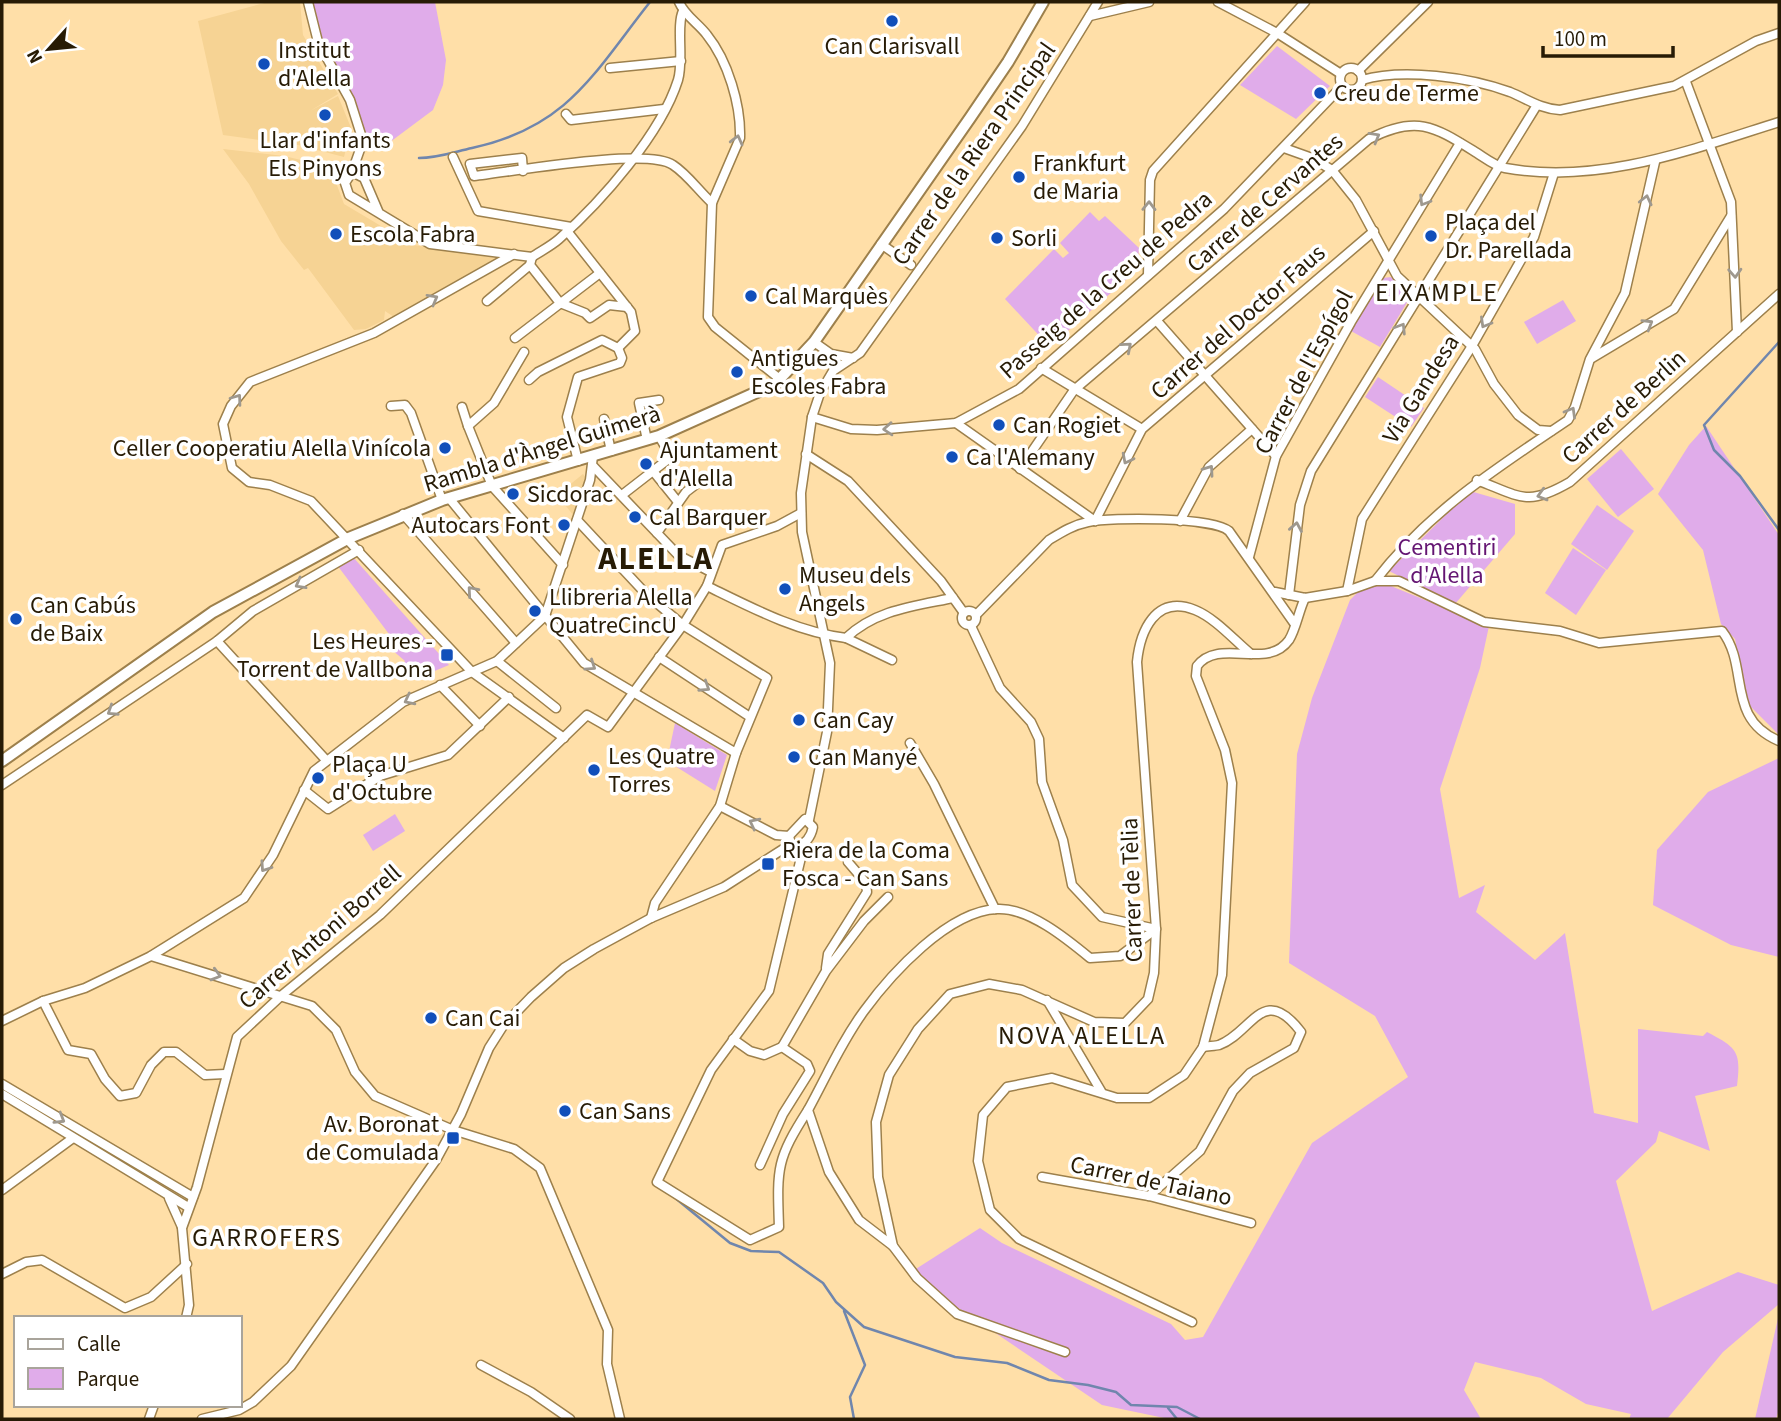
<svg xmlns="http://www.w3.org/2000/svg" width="1781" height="1421" font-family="'Source Sans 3',sans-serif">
  <rect width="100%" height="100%" fill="#ffdfa8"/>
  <g fill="#f6d394">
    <polygon points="268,2 300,2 303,35 338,94 310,111 338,96 354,135 349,137 344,157 298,145 223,135 198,21"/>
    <polygon points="223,149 284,156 335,168 335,180 344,204 413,245 502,259 394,317 385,311 384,320 366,329 354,330 308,268 304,270 281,241 249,184"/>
    <polygon points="583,474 587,479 574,516 557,495"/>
  </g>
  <g fill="#e0acea">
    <polygon points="308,2 435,2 446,60 443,85 433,110 382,148 361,150 350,100 318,42"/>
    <polygon points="1277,46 1330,86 1296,119 1240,85"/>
    <polygon points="1090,212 1099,221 1105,216 1139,248 1137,270 1053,344 1050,342 1048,345 1005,299 1054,249 1063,258 1069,253 1060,243"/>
    <polygon points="1391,277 1411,296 1380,347 1351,331 1383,278"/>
    <polygon points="1563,300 1576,321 1537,344 1524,322"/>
    <polygon points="1378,377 1424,408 1411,427 1365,397"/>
    <polygon points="1706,426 1779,535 1779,735 1747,703 1735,639 1721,624 1703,550 1658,494 1689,445"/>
    <polygon points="1621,449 1654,489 1618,517 1587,479"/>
    <polygon points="1470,491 1515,504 1515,534 1455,604 1389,571"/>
    <polygon points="1597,505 1634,531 1607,570 1571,544"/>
    <polygon points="1573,548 1606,570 1576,615 1545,593"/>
    <polygon points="352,556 449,665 413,680 401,668 405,661 391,649 395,642 337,565"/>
    <path d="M1386,584l103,42 -9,42 -40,121 19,109 26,-13 -9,27 59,48 30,-27 29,180 44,10v-94l65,7 4,-4c31,16 34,20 30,54l-42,10 15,55 -51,-20 -3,11 -40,39 36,130 86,-39 41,13v19l-56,48 -56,67h-38l2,-5 -45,-10 -45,-26 -66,-16 -11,28 17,29h-312l-67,-14 -194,-131 72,-46 22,15 169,81 14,16 18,-3 109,-194 96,-66 -33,-61 -86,-53 8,-209 15,-56 38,-98 10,-10z"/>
    <polygon points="675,723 727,755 715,791 667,761"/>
    <polygon points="1779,758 1779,957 1731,945 1653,905 1657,850 1708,792"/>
    <polygon points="395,814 405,831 373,851 363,835"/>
    <polygon points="1779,1314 1779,1409 1776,1419 1755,1419"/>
  </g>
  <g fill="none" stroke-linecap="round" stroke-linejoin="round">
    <g stroke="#7086ad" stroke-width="2.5">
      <path d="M419,158c18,0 35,-6 53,-10 96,-21 121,-74 178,-146"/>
      <polyline points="1779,342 1704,425 1714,450 1740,476 1779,530"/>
      <polyline points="674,1197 730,1243 751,1251 779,1252 823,1283 836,1302 864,1327 955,1357 1007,1363 1049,1380 1088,1385 1116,1392 1131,1405 1177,1407 1200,1419"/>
      <polyline points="844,1311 865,1365 850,1397 854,1419"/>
      <polyline points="1168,1408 1177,1419"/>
    </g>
    <g stroke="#9d804c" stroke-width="11">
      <g id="street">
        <polyline points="308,2 318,42 350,100 363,141 352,172"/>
        <path d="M679,2c6,14 19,21 28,33 21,26 34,70 33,103l-28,65 -4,114 7,10 66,53"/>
        <polyline points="1218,2 1277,33 1341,74"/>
        <polyline points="1090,16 1149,2"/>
        <circle cx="1351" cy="79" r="11"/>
        <polyline points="610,68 681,61"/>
        <polyline points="1358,71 1428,2"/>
        <path d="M1362,80c41,-12 107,-3 148,12 17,7 31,17 50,18l114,-24 82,-45 23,-8"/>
        <polyline points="1686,82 1731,202 1737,332"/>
        <polyline points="566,114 571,120 664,109"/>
        <polyline points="1284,148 1312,158 1332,170 1356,200 1397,276 1475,349 1494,384 1518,415 1538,430 1551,431"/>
        <polyline points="453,157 478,211 571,227"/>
        <path d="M523,171l-1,-13 -52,6 4,12c37,-4 173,-29 199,-11 14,9 26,26 39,38"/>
        <polyline points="379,213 364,178 352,172 345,183 349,195 430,244 532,257"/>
        <polyline points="881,244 911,265"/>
        <polyline points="514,254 374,333 250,382 231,406 223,424 232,468 249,482 270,485 311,501 472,672 564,738"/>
        <path d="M532,257c9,-6 19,-11 27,-18 42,-37 102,-105 119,-159 6,-19 -2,-55 5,-69"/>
        <polyline points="532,257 530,265 560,303 585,313 590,318 609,305 627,307"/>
        <polyline points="1148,275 1150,180 1153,171 1305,2"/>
        <polyline points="487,301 530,265"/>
        <polyline points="1157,321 1276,456"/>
        <polyline points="515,338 600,273"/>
        <polyline points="814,342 831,354 853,358"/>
        <polyline points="524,352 494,403 468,426 492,486 563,565"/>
        <polyline points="1592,358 1674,309 1731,216"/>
        <polyline points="1041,368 1142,429"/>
        <polyline points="529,380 538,372 602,340 618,348 635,331 631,312 567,231"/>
        <polyline points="391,406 405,405 411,413 442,500"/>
        <polyline points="462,407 468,426"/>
        <polyline points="812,417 851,429 877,430 956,423 1019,389 1224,209 1342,86"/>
        <polyline points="604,419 611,451"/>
        <polyline points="956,423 1095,521"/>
        <polyline points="647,440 639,403 659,400"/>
        <polyline points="806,454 848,481 941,581 964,613"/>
        <polyline points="578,461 567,417 578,377 620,363 622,358 618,348"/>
        <polyline points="593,466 678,555 711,572"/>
        <path d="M1020,469l54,-79 295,-251c48,-25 66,-12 108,14 8,5 18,13 28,15 94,17 185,-18 274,-46"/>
        <polyline points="653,471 678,502"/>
        <path d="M1477,480c44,17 50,27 93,2l209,-188"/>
        <polyline points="622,495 671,457 659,436"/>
        <polyline points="449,498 584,663 736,753"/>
        <polyline points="403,514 516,643"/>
        <polyline points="577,520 647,595 683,625 767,678 736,753 720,806 655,903 651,918"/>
        <polyline points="1095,521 1142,429 1374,231"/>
        <polyline points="1180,521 1209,467 1252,429"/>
        <polyline points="657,533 686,492 703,479"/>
        <polyline points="1249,557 1276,456 1351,322 1460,143"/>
        <path d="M1375,581c55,-71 119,-111 193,-161l7,-13 15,-48 35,-66 30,-131"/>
        <path d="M707,586c45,22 90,46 139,52 29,-28 68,-32 107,-40"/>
        <polyline points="1347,591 1362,519 1472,346 1534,237 1554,173"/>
        <path d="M1275,592l30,6 42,-7 28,-10h24l85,41 76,9 39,12 123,-12c28,36 3,87 57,110"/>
        <polyline points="1289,595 1300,505 1311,471 1537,105"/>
        <circle cx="969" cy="618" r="7"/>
        <path d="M976,615l73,-75c13,-8 24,-15 39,-18 24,-5 125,-5 141,9l65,92"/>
        <polyline points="846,638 892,660"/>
        <polyline points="217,641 326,760"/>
        <polyline points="659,657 750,717"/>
        <polyline points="497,661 556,708"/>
        <polyline points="440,685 480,726"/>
        <polyline points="910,743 934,784 995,909"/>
        <polyline points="2,785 217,641 253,611 359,550"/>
        <polyline points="304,790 328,809 380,776 448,755 509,697"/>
        <polyline points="720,806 776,835 789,836"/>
        <path d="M805,819l8,8c-2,10 -7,17 -17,20l-5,-3 -2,-8z"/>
        <polyline points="809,820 827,732 830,663 802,532 801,493 812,417 820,393 833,371 860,353 1022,126 1098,2"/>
        <path d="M804,845l-35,146 -58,79 -54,112 93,58 29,-13c-2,-59 -3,-67 29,-117"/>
        <polyline points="151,956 312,1006 336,1030 355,1072 375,1096 453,1130 514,1149 540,1168 608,1330 607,1364 620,1419"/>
        <polyline points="826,968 828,954 867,892 866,883 848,862"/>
        <polyline points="1047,1000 1101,1091"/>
        <polyline points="43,1001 68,1050 91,1054 105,1079 120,1096 136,1093 151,1065 164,1052 176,1052 205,1075 225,1074"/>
        <polyline points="2,1021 43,1001 85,988 151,956 244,898 273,855 314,771 403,702 497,661 545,616 590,480 593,456"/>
        <polyline points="733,1039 750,1051 764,1055 782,1047"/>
        <polyline points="2,1084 193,1197"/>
        <polyline points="2,1094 188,1207"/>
        <polyline points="760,1165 783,1114 810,1071 807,1064 782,1047 826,971 864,921 888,897"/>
        <polyline points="1042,1177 1149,1196 1251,1223"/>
        <polyline points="2,1190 73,1138"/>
        <path d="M1149,1196l51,-45 33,-60 17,-18 44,-25 7,-16c-38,-50 -49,1 -82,13 -4,1 -11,1 -16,2"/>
        <polyline points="169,1198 182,1227"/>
        <path d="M893,1246l-34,-26 -30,-48 -21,-62c18,-33 34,-69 56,-99 27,-37 84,-100 133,-102 31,-2 70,30 93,49l30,-2 36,-27 -54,-12 -30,-32 -9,-45 -21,-58 -3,-43 -8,-17 -31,-34 -29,-62"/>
        <polyline points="2,1274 26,1262 42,1260 125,1308 151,1297 187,1264"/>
        <polyline points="186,1318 189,1305 182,1228 197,1187 237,1037 282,995 380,915 587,715 608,727 683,625 707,586 722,545 777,526 801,513"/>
        <path d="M1192,1322l-173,-83 -29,-29 -12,-49 5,-46 24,-28 45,-9 65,20h32l35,-23 19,-28 19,-72 10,-192 -7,-33 -29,-74 1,-10c22,-29 70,5 92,-26 7,-11 10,-30 16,-42"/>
        <path d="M1065,1352l-108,-38 -40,-36 -24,-32 -15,-69 -2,-55 13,-47 29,-46 32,-35 39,-10 33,6 72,32 31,1 23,-24 6,-26 2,-44 -19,-267c3,-30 18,-68 58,-52 20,8 39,30 56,44"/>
        <polyline points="481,1365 531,1392 570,1419"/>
        <polyline points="149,1419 154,1405"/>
        <polyline points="202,1419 239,1410 253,1402 291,1366 436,1160 461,1114 489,1048 503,1026 531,997 564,968 594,949 651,918 724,887 791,844"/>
      </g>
    </g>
    <g stroke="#9d804c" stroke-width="14">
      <polyline id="secondary" points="2,761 213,612 349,538 442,500 659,436 775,384 814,342 970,118 1008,62 1043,2"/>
    </g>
    <use href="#street" stroke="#fff" stroke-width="8"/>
    <use href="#secondary" stroke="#fff" stroke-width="10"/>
  </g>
  <defs><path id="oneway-chevron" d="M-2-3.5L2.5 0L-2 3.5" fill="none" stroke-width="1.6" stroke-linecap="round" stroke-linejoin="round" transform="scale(1.75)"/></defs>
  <g stroke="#9e988e">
    <use href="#oneway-chevron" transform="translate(1375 137) rotate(-30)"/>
    <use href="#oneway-chevron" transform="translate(737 140) rotate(-76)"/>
    <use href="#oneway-chevron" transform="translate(1646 200) rotate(-77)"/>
    <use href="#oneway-chevron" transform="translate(1424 201) rotate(122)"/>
    <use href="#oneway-chevron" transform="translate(1149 206) rotate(-89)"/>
    <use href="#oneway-chevron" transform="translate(1735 273) rotate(87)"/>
    <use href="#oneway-chevron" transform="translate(433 299) rotate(-29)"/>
    <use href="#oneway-chevron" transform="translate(1485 323) rotate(120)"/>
    <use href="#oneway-chevron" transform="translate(1648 324) rotate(-31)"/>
    <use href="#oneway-chevron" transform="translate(1401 328) rotate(-58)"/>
    <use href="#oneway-chevron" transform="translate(1127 347) rotate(-41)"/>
    <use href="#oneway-chevron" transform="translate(237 399) rotate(-54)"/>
    <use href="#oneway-chevron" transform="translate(1571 412) rotate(-60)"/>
    <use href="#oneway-chevron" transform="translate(888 429) rotate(176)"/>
    <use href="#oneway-chevron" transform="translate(1127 459) rotate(117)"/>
    <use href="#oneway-chevron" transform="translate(1209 470) rotate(-55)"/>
    <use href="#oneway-chevron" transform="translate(1542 495) rotate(164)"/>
    <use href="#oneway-chevron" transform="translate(1296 527) rotate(-80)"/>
    <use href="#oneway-chevron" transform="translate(300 584) rotate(151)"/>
    <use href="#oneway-chevron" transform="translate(472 591) rotate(-131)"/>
    <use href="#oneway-chevron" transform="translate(591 666) rotate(34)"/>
    <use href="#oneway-chevron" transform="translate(705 687) rotate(33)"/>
    <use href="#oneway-chevron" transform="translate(409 700) rotate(153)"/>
    <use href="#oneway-chevron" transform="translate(112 711) rotate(147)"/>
    <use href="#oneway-chevron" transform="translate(754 823) rotate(-153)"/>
    <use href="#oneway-chevron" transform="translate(265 867) rotate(124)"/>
    <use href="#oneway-chevron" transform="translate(216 975) rotate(16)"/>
    <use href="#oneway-chevron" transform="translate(60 1119) rotate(31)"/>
  </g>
  <g fill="#114fba" stroke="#fff" stroke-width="2.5">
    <circle cx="892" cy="21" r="7"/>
    <circle cx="264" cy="64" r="7"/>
    <circle cx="1320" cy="93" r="7"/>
    <circle cx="325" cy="115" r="7"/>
    <circle cx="1019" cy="177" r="7"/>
    <circle cx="336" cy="234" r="7"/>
    <circle cx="1431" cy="236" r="7"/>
    <circle cx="997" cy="238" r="7"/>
    <circle cx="751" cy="296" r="7"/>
    <circle cx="737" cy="372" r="7"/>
    <circle cx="999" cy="425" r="7"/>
    <circle cx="445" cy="448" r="7"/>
    <circle cx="952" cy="457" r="7"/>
    <circle cx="646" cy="464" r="7"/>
    <circle cx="513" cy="494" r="7"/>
    <circle cx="635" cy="517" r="7"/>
    <circle cx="564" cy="525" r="7"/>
    <circle cx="785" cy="589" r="7"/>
    <circle cx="535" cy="611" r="7"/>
    <circle cx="16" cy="619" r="7"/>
    <rect x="440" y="648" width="14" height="14" rx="3.5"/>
    <circle cx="799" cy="720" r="7"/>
    <circle cx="794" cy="757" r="7"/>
    <circle cx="594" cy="770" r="7"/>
    <circle cx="318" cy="778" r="7"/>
    <rect x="761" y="857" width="14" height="14" rx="3.5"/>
    <circle cx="431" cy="1018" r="7"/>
    <circle cx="565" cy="1111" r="7"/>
    <rect x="446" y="1131" width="14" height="14" rx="3.5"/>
  </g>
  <g text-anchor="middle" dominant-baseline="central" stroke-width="7" stroke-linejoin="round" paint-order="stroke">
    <g font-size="24" fill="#271b05" stroke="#fff" text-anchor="start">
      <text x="892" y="46" text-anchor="middle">Can Clarisvall</text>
      <text x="278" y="50">Institut<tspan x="278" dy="28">d'Alella</tspan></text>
      <text x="1334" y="93">Creu de Terme</text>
      <text x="325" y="140" text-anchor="middle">Llar d'infants<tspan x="325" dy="28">Els Pinyons</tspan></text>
      <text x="1033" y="163">Frankfurt<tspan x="1033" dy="28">de Maria</tspan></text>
      <text x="1445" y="222">Plaça del<tspan x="1445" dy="28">Dr. Parellada</tspan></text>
      <text x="350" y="234">Escola Fabra</text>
      <text x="1011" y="238">Sorli</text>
      <text x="765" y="296">Cal Marquès</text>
      <text x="751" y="358">Antigues<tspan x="751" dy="28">Escoles Fabra</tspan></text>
      <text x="1013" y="425">Can Rogiet</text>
      <text x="431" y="448" text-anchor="end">Celler Cooperatiu Alella Vinícola</text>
      <text x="660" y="450">Ajuntament<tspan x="660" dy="28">d'Alella</tspan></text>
      <text x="966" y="457">Ca l'Alemany</text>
      <text x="527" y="494">Sicdorac</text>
      <text x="649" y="517">Cal Barquer</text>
      <text x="550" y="525" text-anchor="end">Autocars Font</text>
      <text x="799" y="575">Museu dels<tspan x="799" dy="28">Angels</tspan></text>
      <text x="549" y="597">Llibreria Alella<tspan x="549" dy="28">QuatreCincU</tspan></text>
      <text x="30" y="605">Can Cabús<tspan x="30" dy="28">de Baix</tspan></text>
      <text x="433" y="641" text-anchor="end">Les Heures -<tspan x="433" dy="28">Torrent de Vallbona</tspan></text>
      <text x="813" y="720">Can Cay</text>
      <text x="608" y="756">Les Quatre<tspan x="608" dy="28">Torres</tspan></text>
      <text x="808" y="757">Can Manyé</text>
      <text x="332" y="764">Plaça U<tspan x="332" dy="28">d'Octubre</tspan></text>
      <text x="782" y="850">Riera de la Coma<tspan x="782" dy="28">Fosca - Can Sans</tspan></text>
      <text x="445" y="1018">Can Cai</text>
      <text x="579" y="1111">Can Sans</text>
      <text x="439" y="1124" text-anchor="end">Av. Boronat<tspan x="439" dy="28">de Comulada</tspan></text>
    </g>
    <g font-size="24" fill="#271b05" stroke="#fff">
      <text transform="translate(974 154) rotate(-55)">Carrer de la Riera Principal</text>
      <text transform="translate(1265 203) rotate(-41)">Carrer de Cervantes</text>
      <text transform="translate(1106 285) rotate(-41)">Passeig de la Creu de Pedra</text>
      <text transform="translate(1238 322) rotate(-41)">Carrer del Doctor Faus</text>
      <text transform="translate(1304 372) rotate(-62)">Carrer de l'Espígol</text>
      <text transform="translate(1421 389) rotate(-58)">Via Gandesa</text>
      <text transform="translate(1624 407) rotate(-42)">Carrer de Berlin</text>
      <text transform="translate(542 449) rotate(-17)">Rambla d'Àngel Guimerà</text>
      <text transform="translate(1132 890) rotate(-92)">Carrer de Tèlia</text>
      <text transform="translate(320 937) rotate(-41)">Carrer Antoni Borrell</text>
      <text transform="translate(1151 1181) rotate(12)">Carrer de Taiano</text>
    </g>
    <g font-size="24" fill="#641572" stroke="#fff">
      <text x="1447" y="547">Cementiri<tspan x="1447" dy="28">d'Alella</tspan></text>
    </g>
    <g font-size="26" letter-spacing="2" fill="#271b05" stroke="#fff">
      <text x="1437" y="292">EIXAMPLE</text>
      <text x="1082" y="1035">NOVA ALELLA</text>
      <text x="267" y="1237">GARROFERS</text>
    </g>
    <g font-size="32" font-weight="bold" letter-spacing="2" fill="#271b05" stroke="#fff">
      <text x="656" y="559">ALELLA</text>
    </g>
  </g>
  <rect width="1781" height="1421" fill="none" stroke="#271b05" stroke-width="7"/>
  <rect x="14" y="1316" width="228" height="91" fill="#ffffff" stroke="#a9a49b" stroke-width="2"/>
  <rect x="28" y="1339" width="35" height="10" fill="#ffffff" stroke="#a9a49b" stroke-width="2"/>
  <text x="77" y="1351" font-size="21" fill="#271b05">Calle</text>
  <rect x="28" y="1368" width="35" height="21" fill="#e0acea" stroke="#a9a49b" stroke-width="2"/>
  <text x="77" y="1386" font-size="21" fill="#271b05">Parque</text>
  <g transform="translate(49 49) rotate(243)" stroke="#ffffff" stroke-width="5" paint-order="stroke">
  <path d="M0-5L12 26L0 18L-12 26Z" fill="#271b05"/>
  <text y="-10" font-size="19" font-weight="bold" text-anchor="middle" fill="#271b05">N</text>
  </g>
  <path d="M1543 46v10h130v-10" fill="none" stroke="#271b05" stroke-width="3.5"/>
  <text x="1554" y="46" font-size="21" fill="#271b05" stroke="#ffffff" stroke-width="5" paint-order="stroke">100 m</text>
</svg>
